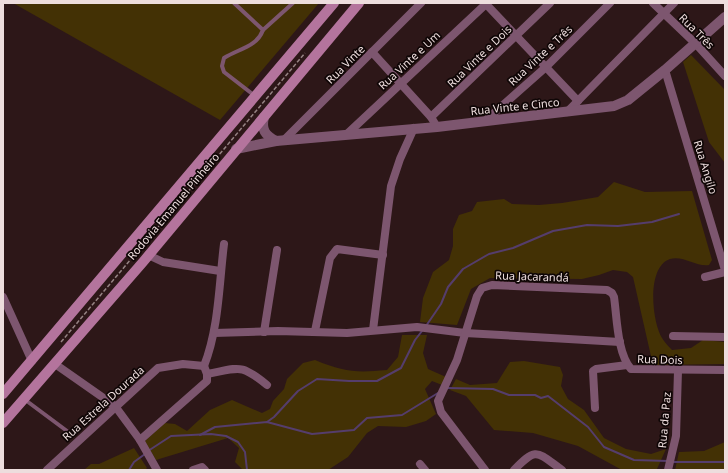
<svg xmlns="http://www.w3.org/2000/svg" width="728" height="473" font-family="'Noto Sans',sans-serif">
  <rect width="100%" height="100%" fill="#2d1718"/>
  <g fill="#433105">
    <polygon points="13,3 319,3 220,120"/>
    <polygon points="691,55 725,90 725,163 709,142 683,62"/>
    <path d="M614,182l31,10 47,-1 20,69 -3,5c-13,2 -26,-10 -39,-6 -24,8 -18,63 -8,79 3,5 7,9 10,12l19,-2 12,-8 22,2v22l-72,1 -20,-88 -6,-5 -14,-2 -14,5 -17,4 -92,-1 -19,11 -14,36 -37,-3 3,-24 10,-26 16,-12 4,-14v-17l6,-14 13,-4 5,-9 27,-3 8,5 27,1 23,-2 36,-6z"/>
    <path d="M402,335h25l-4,18 5,16 18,8 -4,8 -10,-4 -7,8 11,25 -10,7 -20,6 -28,-1 -11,7 -19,24 -20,13h-85l-8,-8 4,-14 -11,-10 -72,22 -11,-19 20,-18 10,1 12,7 23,-21 22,-10 30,13 8,-4 3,-8 11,-12 3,-10 16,-16 12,-3c29,12 41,13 72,10l11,-13z"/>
    <polygon points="524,361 560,367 563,375 561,386 568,399 584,410 604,438 626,449 651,454 666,449 657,469 622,470 578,446 533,433 494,430 466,396 450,390 456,379 470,385 497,383 510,362"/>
    <polygon points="725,442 725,470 675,470 679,452 704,451"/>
    <polygon points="134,448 147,468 145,470 84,470 91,464 99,464"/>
  </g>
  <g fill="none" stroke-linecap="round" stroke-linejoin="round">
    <g stroke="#553d6c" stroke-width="2">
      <polyline points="426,326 441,304 448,287 463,269 489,254 513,248 553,231 587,225 618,226 652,222 679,214"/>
      <polyline points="447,388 493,389 509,395 535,395 541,398 548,396 588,427 604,447 634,460 668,461"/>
      <polyline points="267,422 274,417 298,391 317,379 349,381 377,381 401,368 415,340 422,331"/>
      <polyline points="200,435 215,427 267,422 312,434 354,430 367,418 402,415 438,393"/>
      <polyline points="148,451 171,436 211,434 226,436 238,442 245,452 247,470"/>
      <polyline points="672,462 725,462"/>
      <polyline points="129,470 134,462 145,454"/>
    </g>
    <polyline stroke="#968384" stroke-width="1.5" stroke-dasharray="4 2" stroke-linecap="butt" points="61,342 305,53"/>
    <g stroke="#7d566f" stroke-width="4">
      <path d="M234,3l29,27c-6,17 -25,19 -39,28l-2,8 2,6 31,24"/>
      <polyline points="263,30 293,3"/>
      <polyline points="24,399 71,434"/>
    </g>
    <g stroke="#7d566f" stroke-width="8">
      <polyline points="485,3 578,101"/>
      <polyline points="653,3 696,44 725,76"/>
      <polyline points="372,52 431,117"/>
      <polyline points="665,70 725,270"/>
      <polyline points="567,112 674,3"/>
      <polyline points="485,121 546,67 610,3"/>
      <polyline points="437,127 431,117 550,3"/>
      <polyline points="347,134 487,3"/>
      <polyline points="284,140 421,3"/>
      <polyline points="148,255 163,262 220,271"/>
      <polyline points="705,277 725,272"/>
      <polyline points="3,297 32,361"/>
      <polyline points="373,330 391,186 400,159 414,128"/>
      <polyline points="315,331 330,258 337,249 383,255"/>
      <polyline points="264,332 277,250"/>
      <polyline points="214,333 278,331 347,333 417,327 465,333 620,342"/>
      <polyline points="673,336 725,337"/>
      <polyline points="55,364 115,406 140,440 157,470"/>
      <path d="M204,366c15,-38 15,-82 20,-122"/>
      <path d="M207,374c33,-6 33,-11 60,11"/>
      <polyline points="595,408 593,371 596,369 627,365"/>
      <polyline points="140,440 207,381 207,374 204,366"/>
      <polyline points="420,464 425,470"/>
      <polyline points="47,470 158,368 183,364 204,366"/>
      <polyline points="193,470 202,467 205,470"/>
      <path d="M485,470l-44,-58 -3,-11 19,-41 20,-64 5,-8 10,-3 115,5 5,3 2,4c3,20 3,56 17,72l94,1"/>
      <path d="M514,470c23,-24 23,-18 48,0"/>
      <polyline points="668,470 676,436 678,371"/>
    </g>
    <g stroke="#7d566f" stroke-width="10">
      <path d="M264,117c-3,13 1,18 12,24"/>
      <polyline points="236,149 276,141 437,127 614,106 628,100 665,70 725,17"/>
    </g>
    <g stroke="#b4749d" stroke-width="10">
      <polyline points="3,394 334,3"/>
      <polyline points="3,423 143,262 359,3"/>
    </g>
  </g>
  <g text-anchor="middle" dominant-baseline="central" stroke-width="3.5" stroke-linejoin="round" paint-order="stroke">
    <g font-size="11" fill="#eddddd" stroke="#0f0606">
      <text transform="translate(697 31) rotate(45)">Rua Três</text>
      <text transform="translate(540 55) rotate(-43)">Rua Vinte e Três</text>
      <text transform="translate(479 56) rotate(-44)">Rua Vinte e Dois</text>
      <text transform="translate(409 60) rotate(-43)">Rua Vinte e Um</text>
      <text transform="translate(345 64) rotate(-45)">Rua Vinte</text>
      <text transform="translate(515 106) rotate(-6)">Rua Vinte e Cinco</text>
      <text transform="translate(706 167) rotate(73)">Rua Angilo</text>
      <text transform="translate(173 206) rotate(-50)">Rodovia Emanuel Pinheiro</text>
      <text transform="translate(532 276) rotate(2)">Rua Jacarandá</text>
      <text transform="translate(660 359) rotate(2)">Rua Dois</text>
      <text transform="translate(103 403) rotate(-42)">Rua Estrela Dourada</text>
      <text transform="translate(664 420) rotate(-85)">Rua da Paz</text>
    </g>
  </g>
  <rect width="728" height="473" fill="none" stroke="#eddddd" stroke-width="8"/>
</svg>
